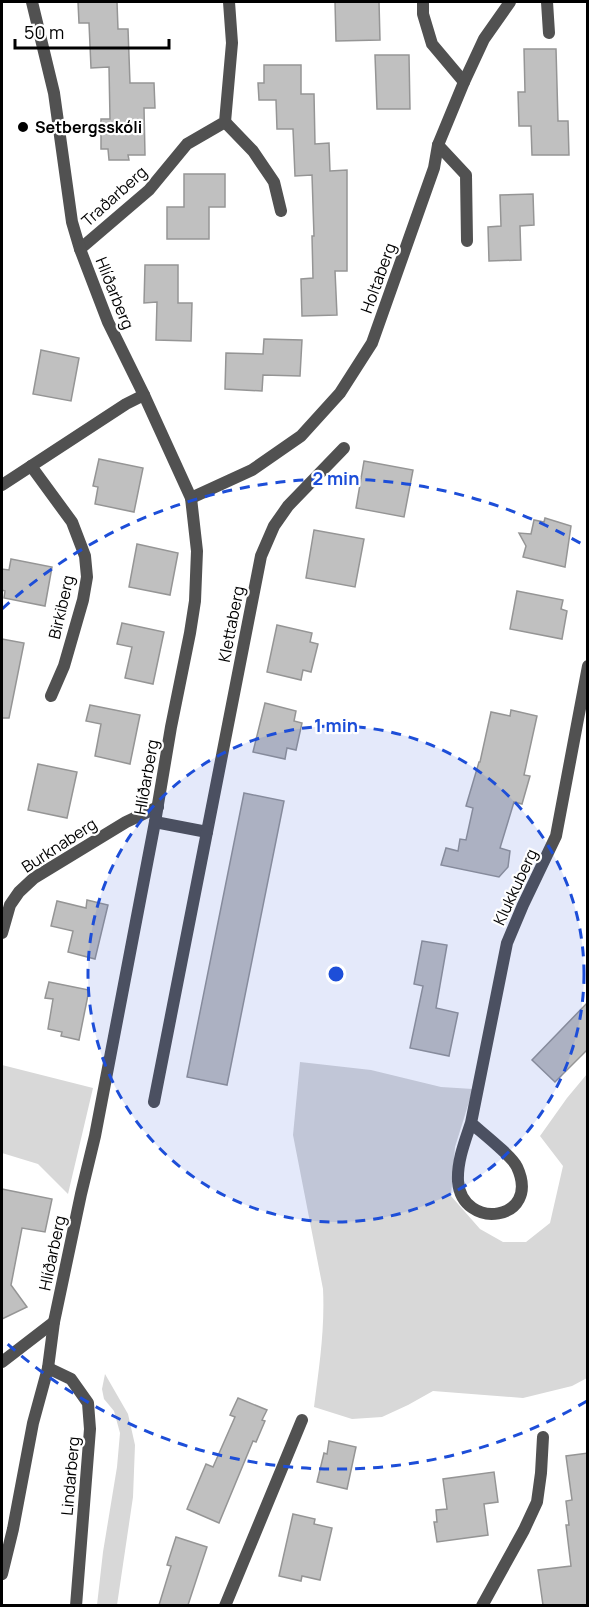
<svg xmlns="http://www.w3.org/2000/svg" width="589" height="1607" font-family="Manrope,sans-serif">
  <rect width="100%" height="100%" fill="#fff"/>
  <g fill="#d8d8d8">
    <path d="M300,1062l71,8 70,17 32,2 -18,58 -4,49 29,33 23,13h23l24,-19 13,-57 -23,-30 27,-38 20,-24v304l-15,8 -49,12 -90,-7 -25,14 -26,12 -30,2 -38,-12c5,-39 11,-78 9,-118l-30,-154z"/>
    <polygon points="2,1065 93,1088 68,1194 38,1164 2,1153"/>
    <polygon points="105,1374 128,1414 135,1445 133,1497 117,1605 97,1605 103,1552 117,1467 120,1433 114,1411 104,1399 102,1389"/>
  </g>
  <g fill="#c0c0c0" stroke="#959595" stroke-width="1.5">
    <polygon points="78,2 117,2 118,29 128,29 130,83 154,83 155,108 144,108 145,155 128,155 129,160 109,160 108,149 101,149 101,119 110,119 109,67 91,68 89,23 79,23"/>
    <polygon points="335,2 379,2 380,40 336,41"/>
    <polygon points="524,49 556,49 558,121 568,121 569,155 532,155 531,126 519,126 518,92 525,92"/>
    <polygon points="375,55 409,55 410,109 377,109"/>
    <polygon points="264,65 301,65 301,94 314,94 315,144 329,143 330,171 347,170 347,271 335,271 337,315 302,316 301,279 313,278 312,236 314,236 312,175 295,176 293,129 277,129 276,100 259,100 258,83 264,83"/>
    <polygon points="184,174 225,174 225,207 209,207 209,239 167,239 167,207 184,207"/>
    <polygon points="533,194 534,225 520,226 521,260 489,261 488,227 501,226 500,195"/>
    <polygon points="145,265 178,265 178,303 192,303 191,341 156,340 157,302 144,303"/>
    <polygon points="264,339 302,340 300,376 263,375 262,391 225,389 226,353 263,354"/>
    <polygon points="41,350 79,358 71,401 33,394"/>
    <polygon points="99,459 143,468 134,512 95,504 98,487 93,486"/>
    <polygon points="364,461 413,470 404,517 356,508"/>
    <polygon points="545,518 571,526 565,567 523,557 526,546 519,533 531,534 534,520 544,522"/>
    <polygon points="314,530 364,539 355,587 306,578"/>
    <polygon points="137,544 178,553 170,595 129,587"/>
    <polygon points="11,559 52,567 45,606 4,598 5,591 2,590 2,569 9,570"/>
    <polygon points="517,591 563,600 561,609 567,611 562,639 510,629"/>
    <polygon points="122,623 164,632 153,684 125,678 132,647 117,644"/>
    <polygon points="277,625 312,633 310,642 318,644 311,672 303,670 301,680 267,672"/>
    <polygon points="2,639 24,643 9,718 2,718"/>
    <polygon points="265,703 296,711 294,721 302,723 296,750 287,748 285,759 253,752"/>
    <polygon points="90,705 140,715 130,764 95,756 101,724 86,721"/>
    <polygon points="511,710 537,716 524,775 530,776 522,804 514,802 500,848 510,851 508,867 499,877 441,865 446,848 458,851 460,839 466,840 473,808 466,806 479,762 480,762 491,712 510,716"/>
    <polygon points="38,764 77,772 67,818 28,810"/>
    <polygon points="244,793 284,801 227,1085 187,1077"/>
    <polygon points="87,900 108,905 95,959 68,952 73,931 51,926 57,901 86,908"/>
    <polygon points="422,941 447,945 436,1008 458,1013 449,1056 410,1048 423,986 414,984"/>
    <polygon points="49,982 89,990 79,1040 61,1036 62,1032 48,1029 53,999 45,998"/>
    <polygon points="588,1002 588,1049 555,1082 532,1060"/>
    <polygon points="2,1189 52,1199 45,1232 22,1228 11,1285 27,1307 2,1319"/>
    <polygon points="238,1398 267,1410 262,1420 265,1421 256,1442 253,1441 219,1523 187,1509 206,1464 213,1467 235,1417 230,1415"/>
    <polygon points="329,1441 356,1447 347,1489 317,1482 324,1453 327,1454"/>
    <polygon points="588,1453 588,1605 543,1605 538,1570 571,1566 566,1525 569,1525 566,1501 572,1500 566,1456"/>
    <polygon points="494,1472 498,1502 484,1504 488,1535 437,1542 434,1522 437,1522 436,1510 447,1509 443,1479"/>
    <polygon points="293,1514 315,1519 314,1524 332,1528 320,1580 302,1576 301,1581 279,1576"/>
    <polygon points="176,1537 207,1547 188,1605 159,1605 171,1566 167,1565"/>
  </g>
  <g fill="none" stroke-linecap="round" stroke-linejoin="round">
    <g stroke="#515151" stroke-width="12">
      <polyline points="423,2 423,14 432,44 464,82"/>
      <polyline points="547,2 549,33"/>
      <polyline points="225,122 253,151 274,182 281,211"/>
      <polyline points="438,145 466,175 467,241"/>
      <polyline points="80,249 149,190 187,144 225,122 232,43 229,2"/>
      <polyline points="31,466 72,522 85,556 87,577 83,600 64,666 51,696"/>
      <polyline points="2,485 126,404 144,395"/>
      <polyline points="191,498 252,470 301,436 340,393 372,343 434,168 438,145 464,82 484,39 510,2"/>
      <polyline points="155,822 207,832 261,556 274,526 288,506 344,448"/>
      <polyline points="2,933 10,905 19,892 34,878 126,822 158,807"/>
      <polyline points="154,1102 207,832"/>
      <path d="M471,1123c10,9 42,34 46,44 25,54 -55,65 -59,14 -1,-20 7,-40 13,-58l36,-180 16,-38 33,-69 32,-170"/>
      <polyline points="2,1362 54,1322"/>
      <polyline points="48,1368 71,1379 88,1403 90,1429 76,1606"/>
      <polyline points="225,1606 302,1420"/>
      <polyline points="482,1606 524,1530 537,1502 541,1473 543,1437"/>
    </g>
    <polyline stroke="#515151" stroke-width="12" points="2,1574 13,1529 33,1423 48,1368 54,1322 81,1194 95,1136 155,822 171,727 190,633 195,601 197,551 191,498 144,395 108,322 80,249 72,222 54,93 32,2"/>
  </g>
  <circle cx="336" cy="974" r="248" fill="#1d4ed8" fill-opacity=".12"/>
  <g fill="none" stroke="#1d4ed8" stroke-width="3" stroke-dasharray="10 8">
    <circle cx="336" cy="974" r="248"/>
    <path d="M587 1401A495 495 0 0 1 2 1339M2 609A495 495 0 0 1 587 547"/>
  </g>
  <circle fill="#000" stroke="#fff" stroke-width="2" cx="23" cy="127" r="6"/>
  <g text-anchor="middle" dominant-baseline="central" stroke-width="4.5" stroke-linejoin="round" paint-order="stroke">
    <g font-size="16" font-weight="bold" fill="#000" stroke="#fff" text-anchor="start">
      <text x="35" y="127">Setbergsskóli</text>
    </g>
    <g font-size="16" fill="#000" stroke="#fff">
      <text transform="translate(114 196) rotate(-42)">Traðarberg</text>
      <text transform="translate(378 278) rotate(-70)">Holtaberg</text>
      <text transform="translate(115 293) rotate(68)">Hlíðarberg</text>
      <text transform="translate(61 607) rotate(-77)">Birkiberg</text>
      <text transform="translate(231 624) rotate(-79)">Klettaberg</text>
      <text transform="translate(146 777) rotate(-80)">Hlíðarberg</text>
      <text transform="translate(59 845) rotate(-33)">Burknaberg</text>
      <text transform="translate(515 887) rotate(-65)">Klukkuberg</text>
      <text transform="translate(52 1253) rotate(-78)">Hlíðarberg</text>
      <text transform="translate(70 1476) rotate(-85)">Lindarberg</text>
    </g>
  </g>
  <circle cx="336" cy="974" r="9" fill="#1d4ed8" stroke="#fff" stroke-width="3"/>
  <g font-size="18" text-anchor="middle" font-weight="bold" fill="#1d4ed8" stroke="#fff" stroke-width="4.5" stroke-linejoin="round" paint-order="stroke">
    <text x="336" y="485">2 min</text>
    <text x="336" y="732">1 min</text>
  </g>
  <rect width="589" height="1607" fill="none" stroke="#000000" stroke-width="6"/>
  <path d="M15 39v9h154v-9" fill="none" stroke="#000000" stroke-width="3"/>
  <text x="24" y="39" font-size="18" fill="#000000" stroke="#ffffff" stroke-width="4.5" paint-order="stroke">50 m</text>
</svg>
